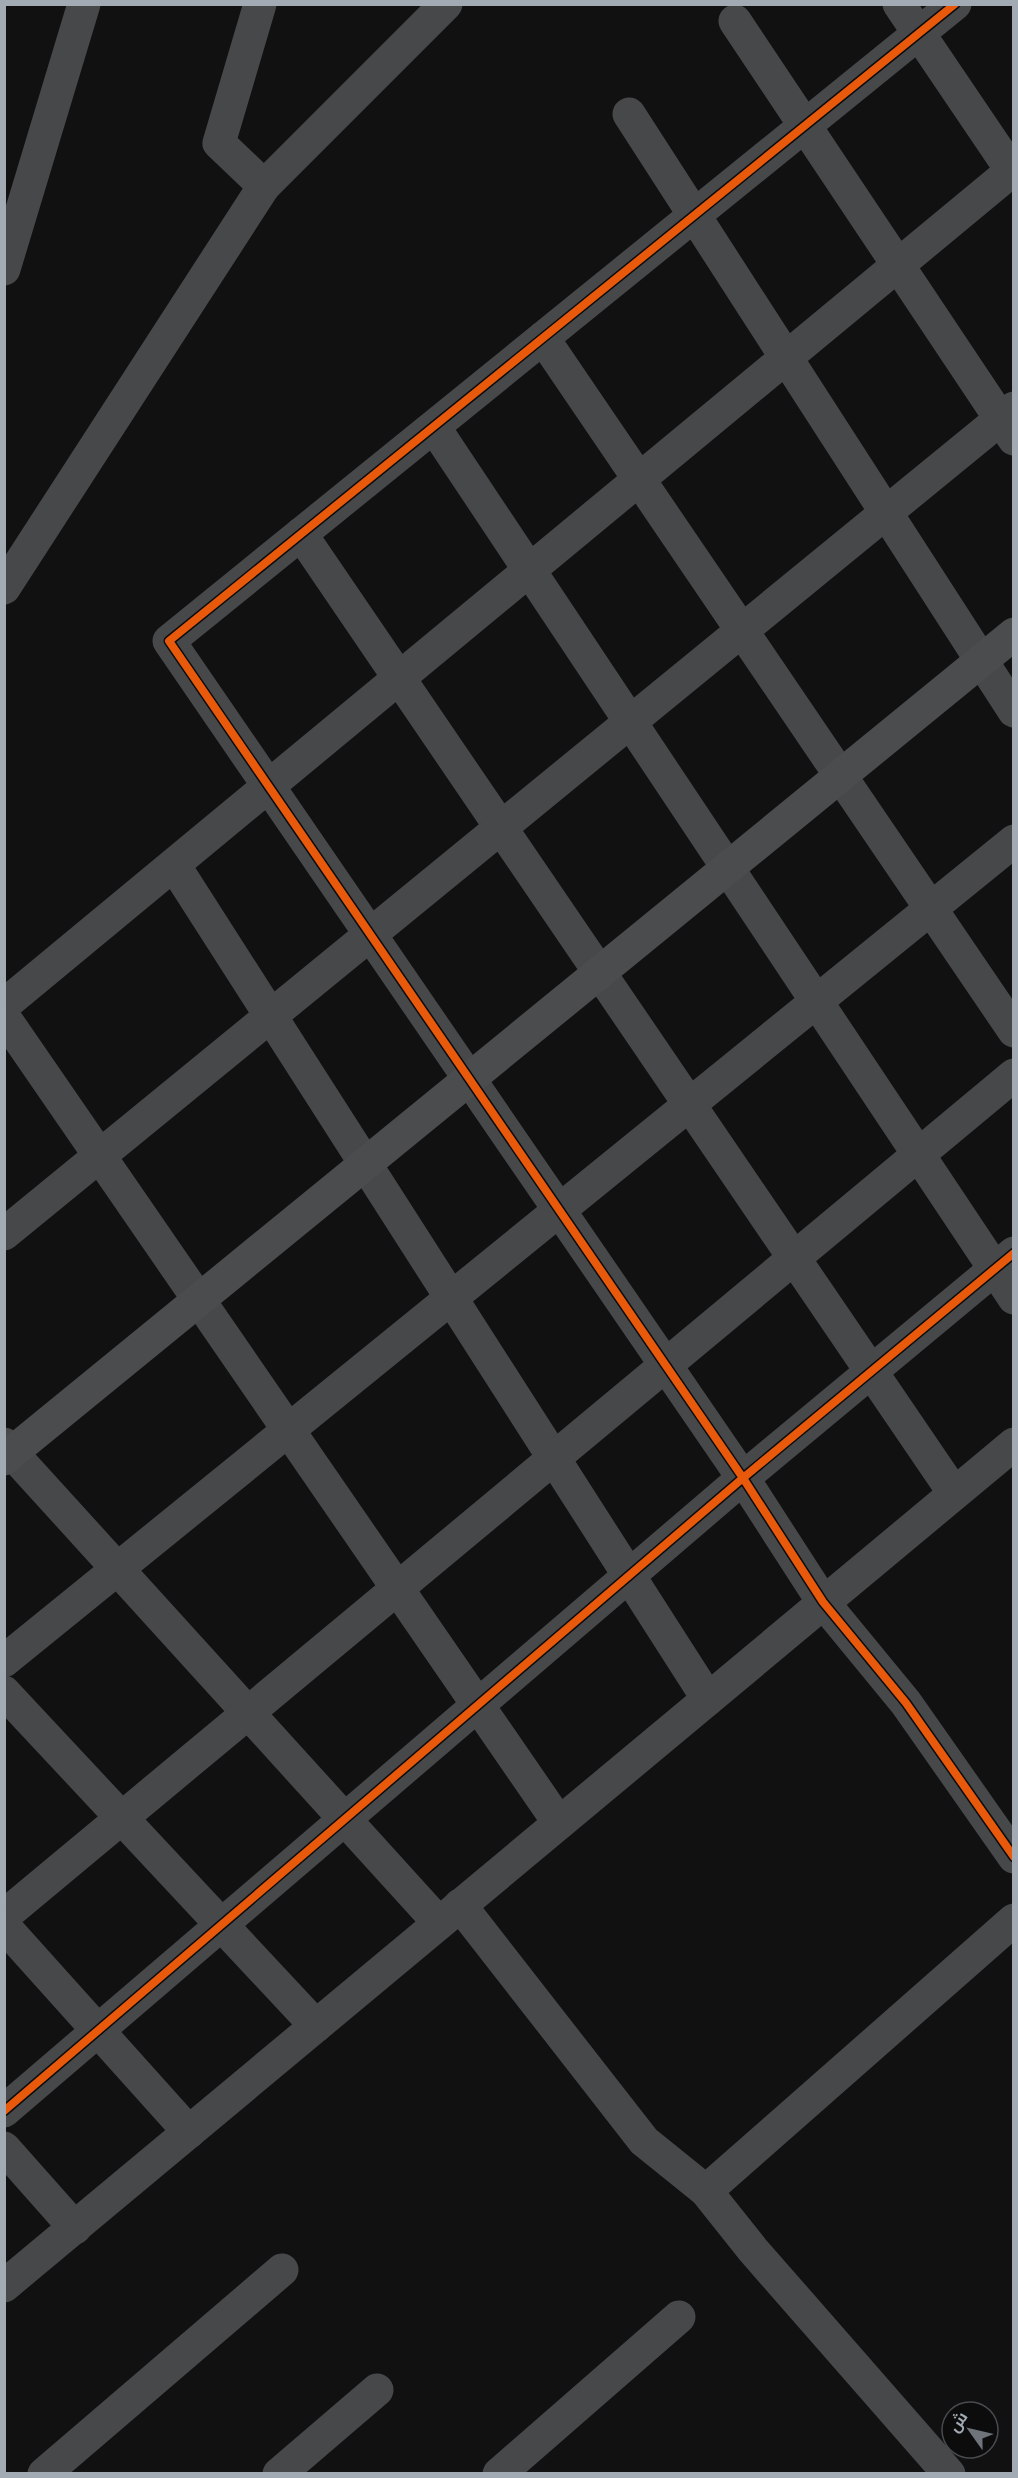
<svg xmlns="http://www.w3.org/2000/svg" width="1018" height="2478" font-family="'PT Sans',Cairo,sans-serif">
  <rect width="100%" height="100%" fill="#111112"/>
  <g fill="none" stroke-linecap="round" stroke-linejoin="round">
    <g stroke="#46484a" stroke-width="33">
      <polyline points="260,4 219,143 264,186"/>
      <polyline points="899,4 1014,174"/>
      <polyline points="955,4 169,641 743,1478 823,1602 906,1703 1014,1857"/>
      <polyline points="735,21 1014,439"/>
      <polyline points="629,114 1014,711"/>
      <polyline points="4,269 84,4"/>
      <polyline points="543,338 1014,1031"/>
      <polyline points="434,427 1014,1298"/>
      <polyline points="301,534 954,1493"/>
      <polyline points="4,588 264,186 446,4"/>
      <polyline points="174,865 708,1699"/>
      <polyline points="4,1005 1014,169"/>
      <polyline points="4,1017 559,1823"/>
      <polyline points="4,1234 1014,408"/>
      <polyline points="4,1444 439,1923"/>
      <polyline points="4,1661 1014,841"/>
      <polyline points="4,1692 316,2026"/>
      <polyline points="460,1905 644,2141 706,2191"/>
      <polyline points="4,1916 1014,1075"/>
      <polyline points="4,1926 189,2132"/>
      <polyline points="4,2111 743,1478 1014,1253"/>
      <polyline points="4,2148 75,2228"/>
      <polyline points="4,2286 1014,1444"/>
      <polyline points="44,2474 282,2270"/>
      <polyline points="279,2474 377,2390"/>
      <polyline points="499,2474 679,2317"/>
      <polyline points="949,2474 753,2250 706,2191 1014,1920"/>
    </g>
    <polyline stroke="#4a4c4e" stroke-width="33" points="4,1459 1014,634"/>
    <g stroke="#0c0c0d" stroke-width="11">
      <g id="cycleway">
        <polyline points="955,4 169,641 743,1478 823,1602 906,1703 1014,1857"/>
        <polyline points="4,2111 743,1478 1014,1253"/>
      </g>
    </g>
    <use href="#cycleway" stroke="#e8590c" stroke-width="8"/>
  </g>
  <rect width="1018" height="2478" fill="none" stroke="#a2aab3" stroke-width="12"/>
  <g transform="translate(970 2430) rotate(304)"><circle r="28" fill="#0c0c0d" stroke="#484b4f" stroke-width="1.5"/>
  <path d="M0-4.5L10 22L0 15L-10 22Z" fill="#6f747b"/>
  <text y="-9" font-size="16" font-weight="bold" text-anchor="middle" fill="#a2aab3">ش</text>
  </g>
</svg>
